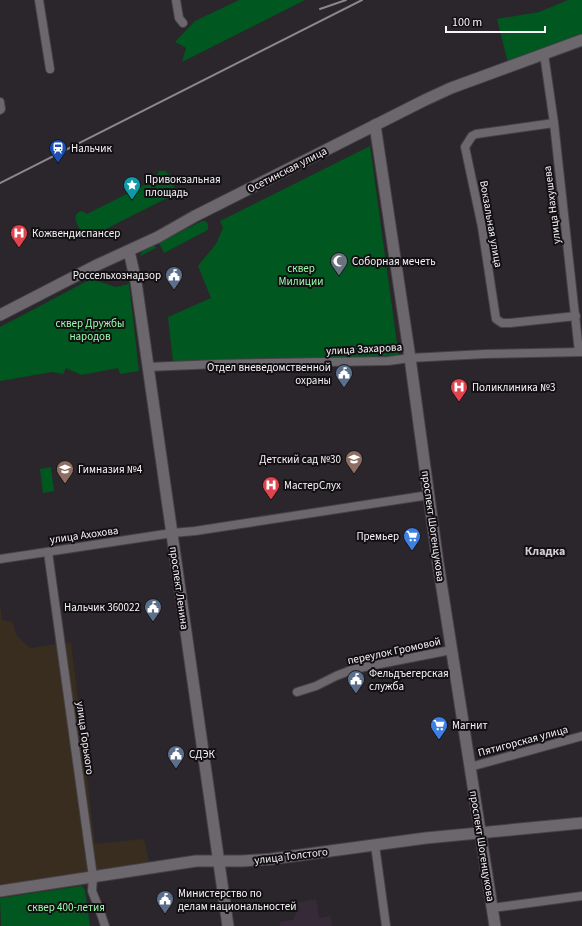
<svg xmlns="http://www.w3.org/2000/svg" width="582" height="926" font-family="'Source Sans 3',sans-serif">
  <rect width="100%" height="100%" fill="#2b262b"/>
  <polygon fill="#382d1e" points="0,605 2,620 13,622 16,635 30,648 71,642 95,844 144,839 149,862 103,869 82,886 0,898"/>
  <polygon fill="#362a39" points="316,899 319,918 331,916 332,926 280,926 279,922 293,920 296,913 299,912 298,902"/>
  <g fill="#00571f">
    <polygon points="239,0 305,0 182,62 186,48 175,42 195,21"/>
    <polygon points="568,0 582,0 582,35 508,63 497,19 539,12"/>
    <polygon points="370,146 399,358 173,362 168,317 211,298 198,266 216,244 223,228 220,221"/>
    <path d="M159,171h6l4,4 6,14 -1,5 -3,2 -79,40h-3l-6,-2c-4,-7 -14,-20 -1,-23l5,3 69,-35z"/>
    <polygon points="202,221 205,221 208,224 208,229 206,231 164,253 159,243"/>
    <polygon points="154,245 156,248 139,257 143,251"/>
    <polygon points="91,279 116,287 129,284 139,371 120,374 118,368 81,375 66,368 63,374 52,372 0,381 0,327"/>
    <polygon points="51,467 54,491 43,493 40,469"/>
    <polygon points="82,886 85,890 90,926 1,926 0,898"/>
  </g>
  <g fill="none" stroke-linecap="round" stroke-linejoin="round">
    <g stroke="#454146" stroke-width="10">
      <g id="street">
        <polyline points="39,0 50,69"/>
        <polyline points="176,0 179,18 183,23"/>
        <polyline points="544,54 554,123 579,352"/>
        <polyline points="0,102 1,109 0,110"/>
        <polyline points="554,123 476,134 472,136 465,147 482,227 496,319 502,323 510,323 576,316"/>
        <polyline points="148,367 217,364 388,361 410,358 485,354 582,352"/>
        <polyline points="48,552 93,877 92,891 101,914 105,926"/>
        <polyline points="0,559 172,533 195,531 429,495"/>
        <polyline points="297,692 316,686 336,676 354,669 451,650"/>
        <polyline points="470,767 582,736"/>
        <polyline points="375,845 386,926"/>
        <polyline points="492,908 582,896"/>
      </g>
    </g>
    <g stroke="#454146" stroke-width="13">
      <g id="secondary">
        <polyline points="375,125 410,358 438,563 495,926"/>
        <polyline points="129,251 136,282 228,926"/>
        <polyline points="0,315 97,265 158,237 195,216 425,100 451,88 582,40"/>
        <polyline points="0,891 196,861 242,861 271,859 426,838 582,823"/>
      </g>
    </g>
    <use href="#street" stroke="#6c676d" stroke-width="8"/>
    <use href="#secondary" stroke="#6c676d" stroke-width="11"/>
    <g stroke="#8c878c" stroke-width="2">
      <polyline points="320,9 346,0"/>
      <polyline points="0,183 362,0"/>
    </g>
  </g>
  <defs>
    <g id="station-pin" transform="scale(0.9)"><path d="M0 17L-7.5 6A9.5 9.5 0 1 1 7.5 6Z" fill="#1a4fb4" stroke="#121012"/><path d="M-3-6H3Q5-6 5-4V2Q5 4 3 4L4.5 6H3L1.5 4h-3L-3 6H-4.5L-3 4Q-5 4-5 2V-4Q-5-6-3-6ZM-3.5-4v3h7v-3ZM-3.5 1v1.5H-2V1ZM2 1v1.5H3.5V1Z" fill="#fff"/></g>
    <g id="sight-pin" transform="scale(0.9)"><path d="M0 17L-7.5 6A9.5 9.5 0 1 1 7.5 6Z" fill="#0f9aa8" stroke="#121012"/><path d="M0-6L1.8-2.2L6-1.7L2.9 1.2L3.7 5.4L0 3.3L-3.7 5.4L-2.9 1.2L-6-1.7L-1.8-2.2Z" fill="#fff"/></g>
    <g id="hospital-pin" transform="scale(0.9)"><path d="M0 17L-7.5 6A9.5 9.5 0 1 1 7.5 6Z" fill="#e0444e" stroke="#121012"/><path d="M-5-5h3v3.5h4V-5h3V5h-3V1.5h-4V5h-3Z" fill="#fff"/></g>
    <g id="mosque-pin" transform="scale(0.9)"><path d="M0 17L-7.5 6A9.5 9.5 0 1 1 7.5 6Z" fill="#6b7280" stroke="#121012"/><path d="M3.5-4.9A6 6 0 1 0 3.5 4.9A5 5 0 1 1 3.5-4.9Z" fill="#fff"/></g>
    <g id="civic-pin" transform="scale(0.9)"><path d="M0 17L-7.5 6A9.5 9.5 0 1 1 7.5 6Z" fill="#5c6f8a" stroke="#121012"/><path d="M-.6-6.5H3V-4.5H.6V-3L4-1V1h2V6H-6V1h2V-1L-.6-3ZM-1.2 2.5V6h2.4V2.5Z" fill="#fff"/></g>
    <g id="school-pin" transform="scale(0.9)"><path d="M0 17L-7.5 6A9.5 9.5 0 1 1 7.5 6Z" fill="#8d6e63" stroke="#121012"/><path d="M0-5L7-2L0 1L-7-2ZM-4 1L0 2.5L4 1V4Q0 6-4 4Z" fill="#fff"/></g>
    <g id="supermarket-pin" transform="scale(0.9)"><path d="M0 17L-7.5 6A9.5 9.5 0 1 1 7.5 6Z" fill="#3f7fe0" stroke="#121012"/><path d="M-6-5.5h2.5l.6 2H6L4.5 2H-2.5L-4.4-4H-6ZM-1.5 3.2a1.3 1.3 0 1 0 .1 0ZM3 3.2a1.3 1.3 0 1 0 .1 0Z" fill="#fff"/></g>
  </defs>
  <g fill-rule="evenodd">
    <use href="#station-pin" x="58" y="148"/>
    <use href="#sight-pin" x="132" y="185"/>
    <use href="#hospital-pin" x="19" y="233"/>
    <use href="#mosque-pin" x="339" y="261"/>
    <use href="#civic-pin" x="174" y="275"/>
    <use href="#civic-pin" x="344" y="373"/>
    <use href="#hospital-pin" x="459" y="387"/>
    <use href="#school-pin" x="354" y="459"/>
    <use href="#school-pin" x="65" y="469"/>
    <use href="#hospital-pin" x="271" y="485"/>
    <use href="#supermarket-pin" x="412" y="536"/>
    <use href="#civic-pin" x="153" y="607"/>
    <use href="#civic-pin" x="356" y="679"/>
    <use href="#supermarket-pin" x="439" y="725"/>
    <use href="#civic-pin" x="176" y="754"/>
    <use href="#civic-pin" x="165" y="899"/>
  </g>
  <g text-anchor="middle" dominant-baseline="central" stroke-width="4" stroke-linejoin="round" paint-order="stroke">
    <g font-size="11" fill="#f7f4f7" stroke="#121012" text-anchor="start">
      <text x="71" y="148">Нальчик</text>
      <text x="145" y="179">Привокзальная<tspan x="145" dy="13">площадь</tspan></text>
      <text x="32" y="233">Кожвендиспансер</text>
      <text x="352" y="261">Соборная мечеть</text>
      <text x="161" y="275" text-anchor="end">Россельхознадзор</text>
      <text x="331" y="367" text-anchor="end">Отдел вневедомственной<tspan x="331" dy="13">охраны</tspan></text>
      <text x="472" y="387">Поликлиника №3</text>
      <text x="341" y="459" text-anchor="end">Детский сад №30</text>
      <text x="78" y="469">Гимназия №4</text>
      <text x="284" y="485">МастерСлух</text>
      <text x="399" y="536" text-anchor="end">Премьер</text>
      <text x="140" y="607" text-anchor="end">Нальчик 360022</text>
      <text x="369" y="673">Фельдъегерская<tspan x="369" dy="13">служба</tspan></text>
      <text x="452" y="725">Магнит</text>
      <text x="189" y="754">СДЭК</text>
      <text x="178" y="893">Министерство по<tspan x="178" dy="13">делам национальностей</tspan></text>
    </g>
    <g font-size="11" fill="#f7f4f7" stroke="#121012">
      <text transform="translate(287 170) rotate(-27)">Осетинская улица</text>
      <text transform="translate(552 205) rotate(-97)">улица Нахушева</text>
      <text transform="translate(491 224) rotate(80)">Вокзальная улица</text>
      <text transform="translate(364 349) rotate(-3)">улица Захарова</text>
      <text transform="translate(433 526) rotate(82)">проспект Шогенцукова</text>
      <text transform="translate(84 535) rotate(-8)">улица Ахохова</text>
      <text transform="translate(179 588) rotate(82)">проспект Ленина</text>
      <text transform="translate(394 651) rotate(-12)">переулок Громовой</text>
      <text transform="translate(85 738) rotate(82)">улица Горького</text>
      <text transform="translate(523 741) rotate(-15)">Пятигорская улица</text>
      <text transform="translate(482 846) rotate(81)">проспект Шогенцукова</text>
      <text transform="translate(291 856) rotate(-7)">улица Толстого</text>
    </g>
    <g font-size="11" fill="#98feaa" stroke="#121012">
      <text x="301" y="268">сквер<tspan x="301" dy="13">Милиции</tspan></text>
      <text x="90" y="323">сквер Дружбы<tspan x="90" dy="13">народов</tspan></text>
      <text x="66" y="907">сквер 400-летия</text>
    </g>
    <g font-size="12" font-weight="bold" fill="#d4ced4" stroke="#121012">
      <text x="545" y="551">Кладка</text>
    </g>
  </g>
  <path d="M446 26v6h99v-6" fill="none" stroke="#f7f4f7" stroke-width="2"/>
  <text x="452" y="26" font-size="12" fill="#f7f4f7" stroke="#121012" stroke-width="3" paint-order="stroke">100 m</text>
</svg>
